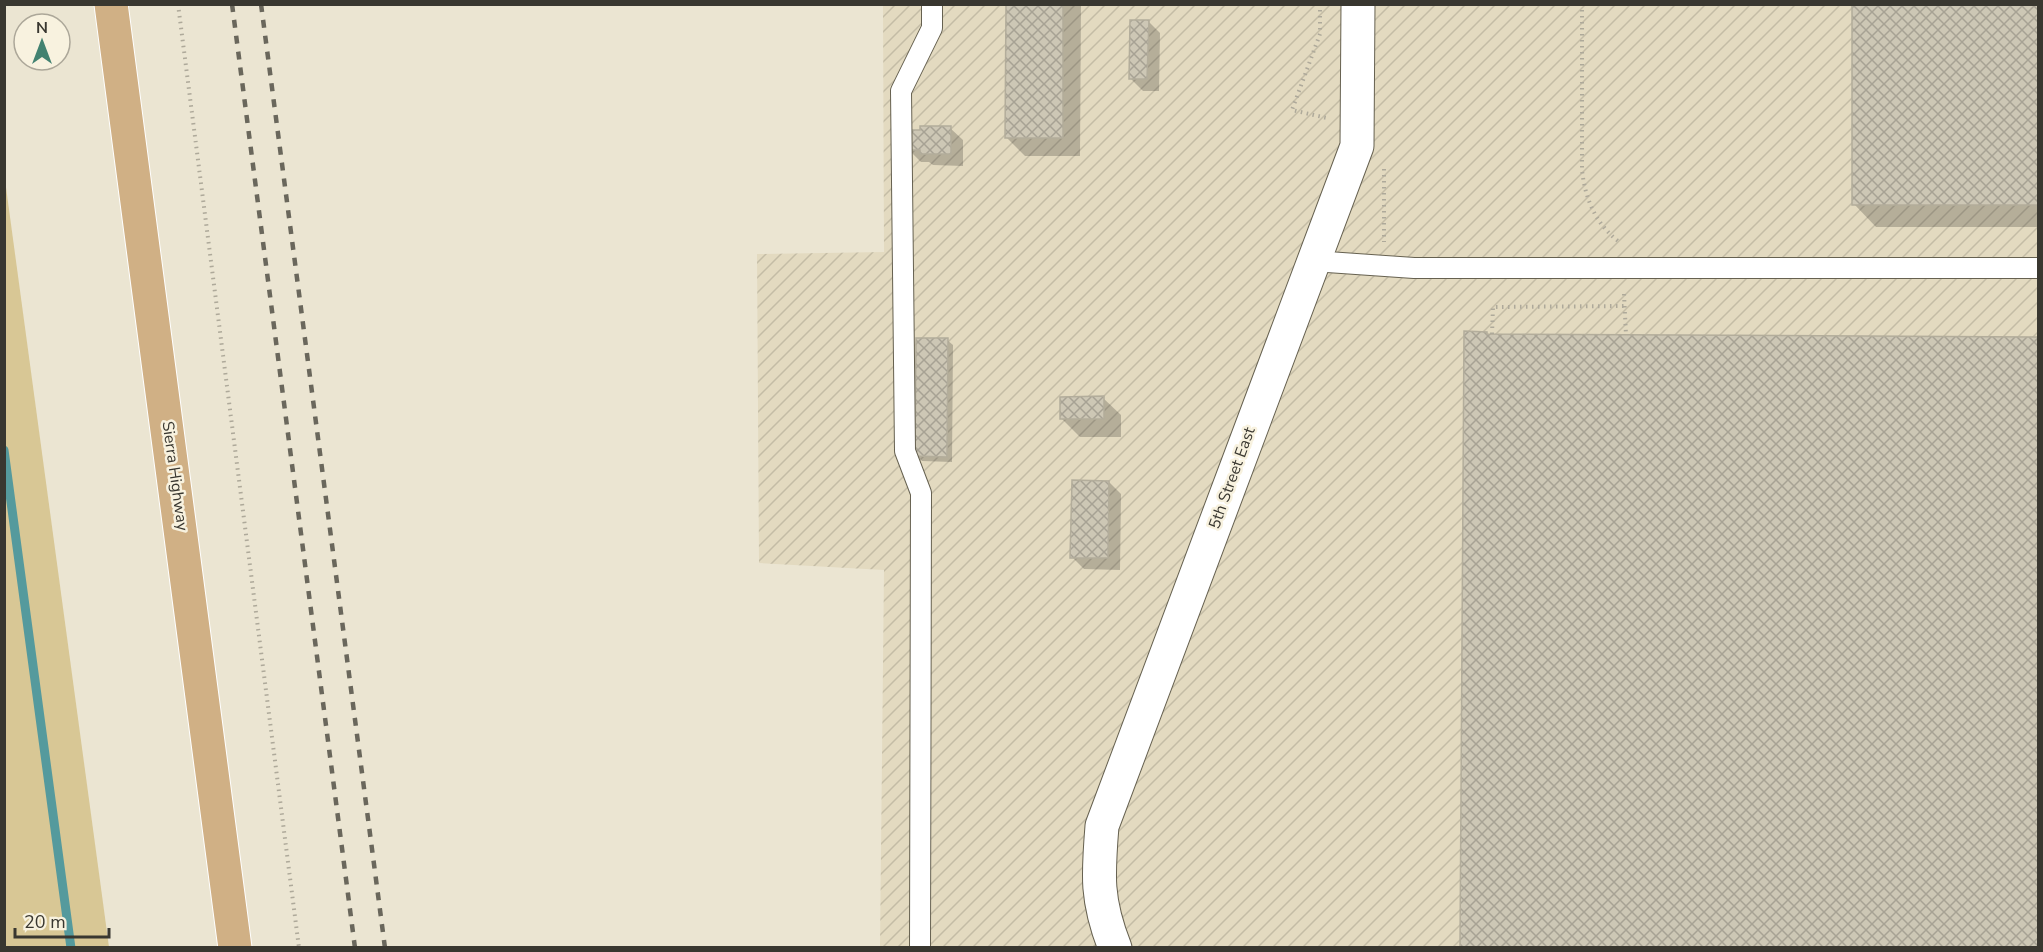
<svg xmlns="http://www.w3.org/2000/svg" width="2043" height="952" font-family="'Nunito Sans',sans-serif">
  <defs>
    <pattern id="industrial-furrows" width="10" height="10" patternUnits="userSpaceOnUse" patternTransform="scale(1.5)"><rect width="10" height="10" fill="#e3dac0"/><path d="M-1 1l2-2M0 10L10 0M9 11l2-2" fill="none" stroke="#c4bca5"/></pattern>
    <pattern id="building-cross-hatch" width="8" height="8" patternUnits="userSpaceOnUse" patternTransform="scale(1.5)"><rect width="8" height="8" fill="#cdc7b5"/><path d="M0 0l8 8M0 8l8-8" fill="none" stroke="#a7a294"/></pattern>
  </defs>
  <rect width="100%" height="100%" fill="#ebe5d2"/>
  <polygon fill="url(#industrial-furrows)" points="883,5 2038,5 2038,947 880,947 884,570 759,563 757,254 884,252"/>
  <polygon fill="#d8c795" points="4,180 5,180 109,947 5,947"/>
  <g fill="#0003">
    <polygon points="1007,4 1081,4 1080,156 1025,156 1007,138"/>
    <polygon points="1853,4 2038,4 2038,227 1876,227 1854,204"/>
    <polygon points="1148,21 1160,33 1159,91 1143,91 1131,79"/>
    <polygon points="950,128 963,140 963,166 933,165 929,162 921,162 909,150"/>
    <polygon points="1489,336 2038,339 2038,948 1462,948"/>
    <polygon points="947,340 953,345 952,462 922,461 916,455"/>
    <polygon points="1103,398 1121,415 1121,437 1080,437 1062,419"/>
    <polygon points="1109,482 1121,494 1120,570 1084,569 1072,557"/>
  </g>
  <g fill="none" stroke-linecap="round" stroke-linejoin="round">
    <polyline stroke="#559a9d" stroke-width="9" points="4,450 71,948"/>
  </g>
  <g fill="url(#building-cross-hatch)" stroke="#b3ad9b" stroke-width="1.5">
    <polygon points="1006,4 1063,4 1063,138 1005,138"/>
    <rect x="1852" y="4" width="186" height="201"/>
    <polygon points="1130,20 1149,20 1147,79 1129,79"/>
    <polygon points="920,126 951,126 951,154 920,154 920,150 907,150 907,130 920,130"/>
    <polygon points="1464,331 1487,332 1487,334 2038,337 2038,948 1460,948"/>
    <polygon points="916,338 948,338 947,457 915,456"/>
    <polygon points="1104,396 1104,419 1060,419 1060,397"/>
    <polygon points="1072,480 1109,481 1108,558 1070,558"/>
  </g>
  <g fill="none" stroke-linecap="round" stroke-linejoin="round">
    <g stroke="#666150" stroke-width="22">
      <g id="service">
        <polyline points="1313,261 1414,268 2038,268"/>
        <polyline points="920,948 921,493 905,451 901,91 932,28 932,4"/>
      </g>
    </g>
    <g stroke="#666150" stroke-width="35">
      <path id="minor" d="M1115,948c-19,-48 -17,-73 -13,-122l255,-680 1,-142"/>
    </g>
    <g stroke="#fff" stroke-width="35">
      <polyline id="primary" points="111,4 235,948"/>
    </g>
    <g stroke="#aea99a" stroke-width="4" stroke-dasharray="1.5 4.5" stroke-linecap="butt">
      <polyline points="178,4 299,948"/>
      <polyline points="1320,4 1320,34 1292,110 1327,118"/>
      <path d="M1582,4v166c3,28 13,53 36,71"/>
      <polyline points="1384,169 1384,242"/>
      <polyline points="1624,294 1626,335"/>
      <polyline points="1492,334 1493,307 1625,306"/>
    </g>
    <use href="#service" stroke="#fff" stroke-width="20"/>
    <use href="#minor" stroke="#fff" stroke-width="33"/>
    <use href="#primary" stroke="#d0b085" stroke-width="33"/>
    <g stroke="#6a675c" stroke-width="4.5" stroke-dasharray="8 8" stroke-linecap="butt">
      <polyline points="232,4 355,948"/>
      <polyline points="261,4 385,948"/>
    </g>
  </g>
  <g text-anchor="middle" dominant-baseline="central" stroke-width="5" stroke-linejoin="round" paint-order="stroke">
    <g font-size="16" fill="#393730" stroke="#f8f2df">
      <text transform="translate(175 476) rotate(82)">Sierra Highway</text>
      <text transform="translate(1232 478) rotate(-70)">5th Street East</text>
    </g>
  </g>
  <rect width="2043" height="952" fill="none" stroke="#393730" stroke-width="12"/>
  <g transform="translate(42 42)"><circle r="28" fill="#f8f2df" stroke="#aca799" stroke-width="1.5"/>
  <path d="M0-4.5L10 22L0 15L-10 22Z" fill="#428270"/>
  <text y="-9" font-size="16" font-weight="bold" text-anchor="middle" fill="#393730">N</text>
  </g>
  <path d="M15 928v9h94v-9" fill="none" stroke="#393730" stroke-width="3"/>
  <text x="24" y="928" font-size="18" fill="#393730" stroke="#f8f2df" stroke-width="4.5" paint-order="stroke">20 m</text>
</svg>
